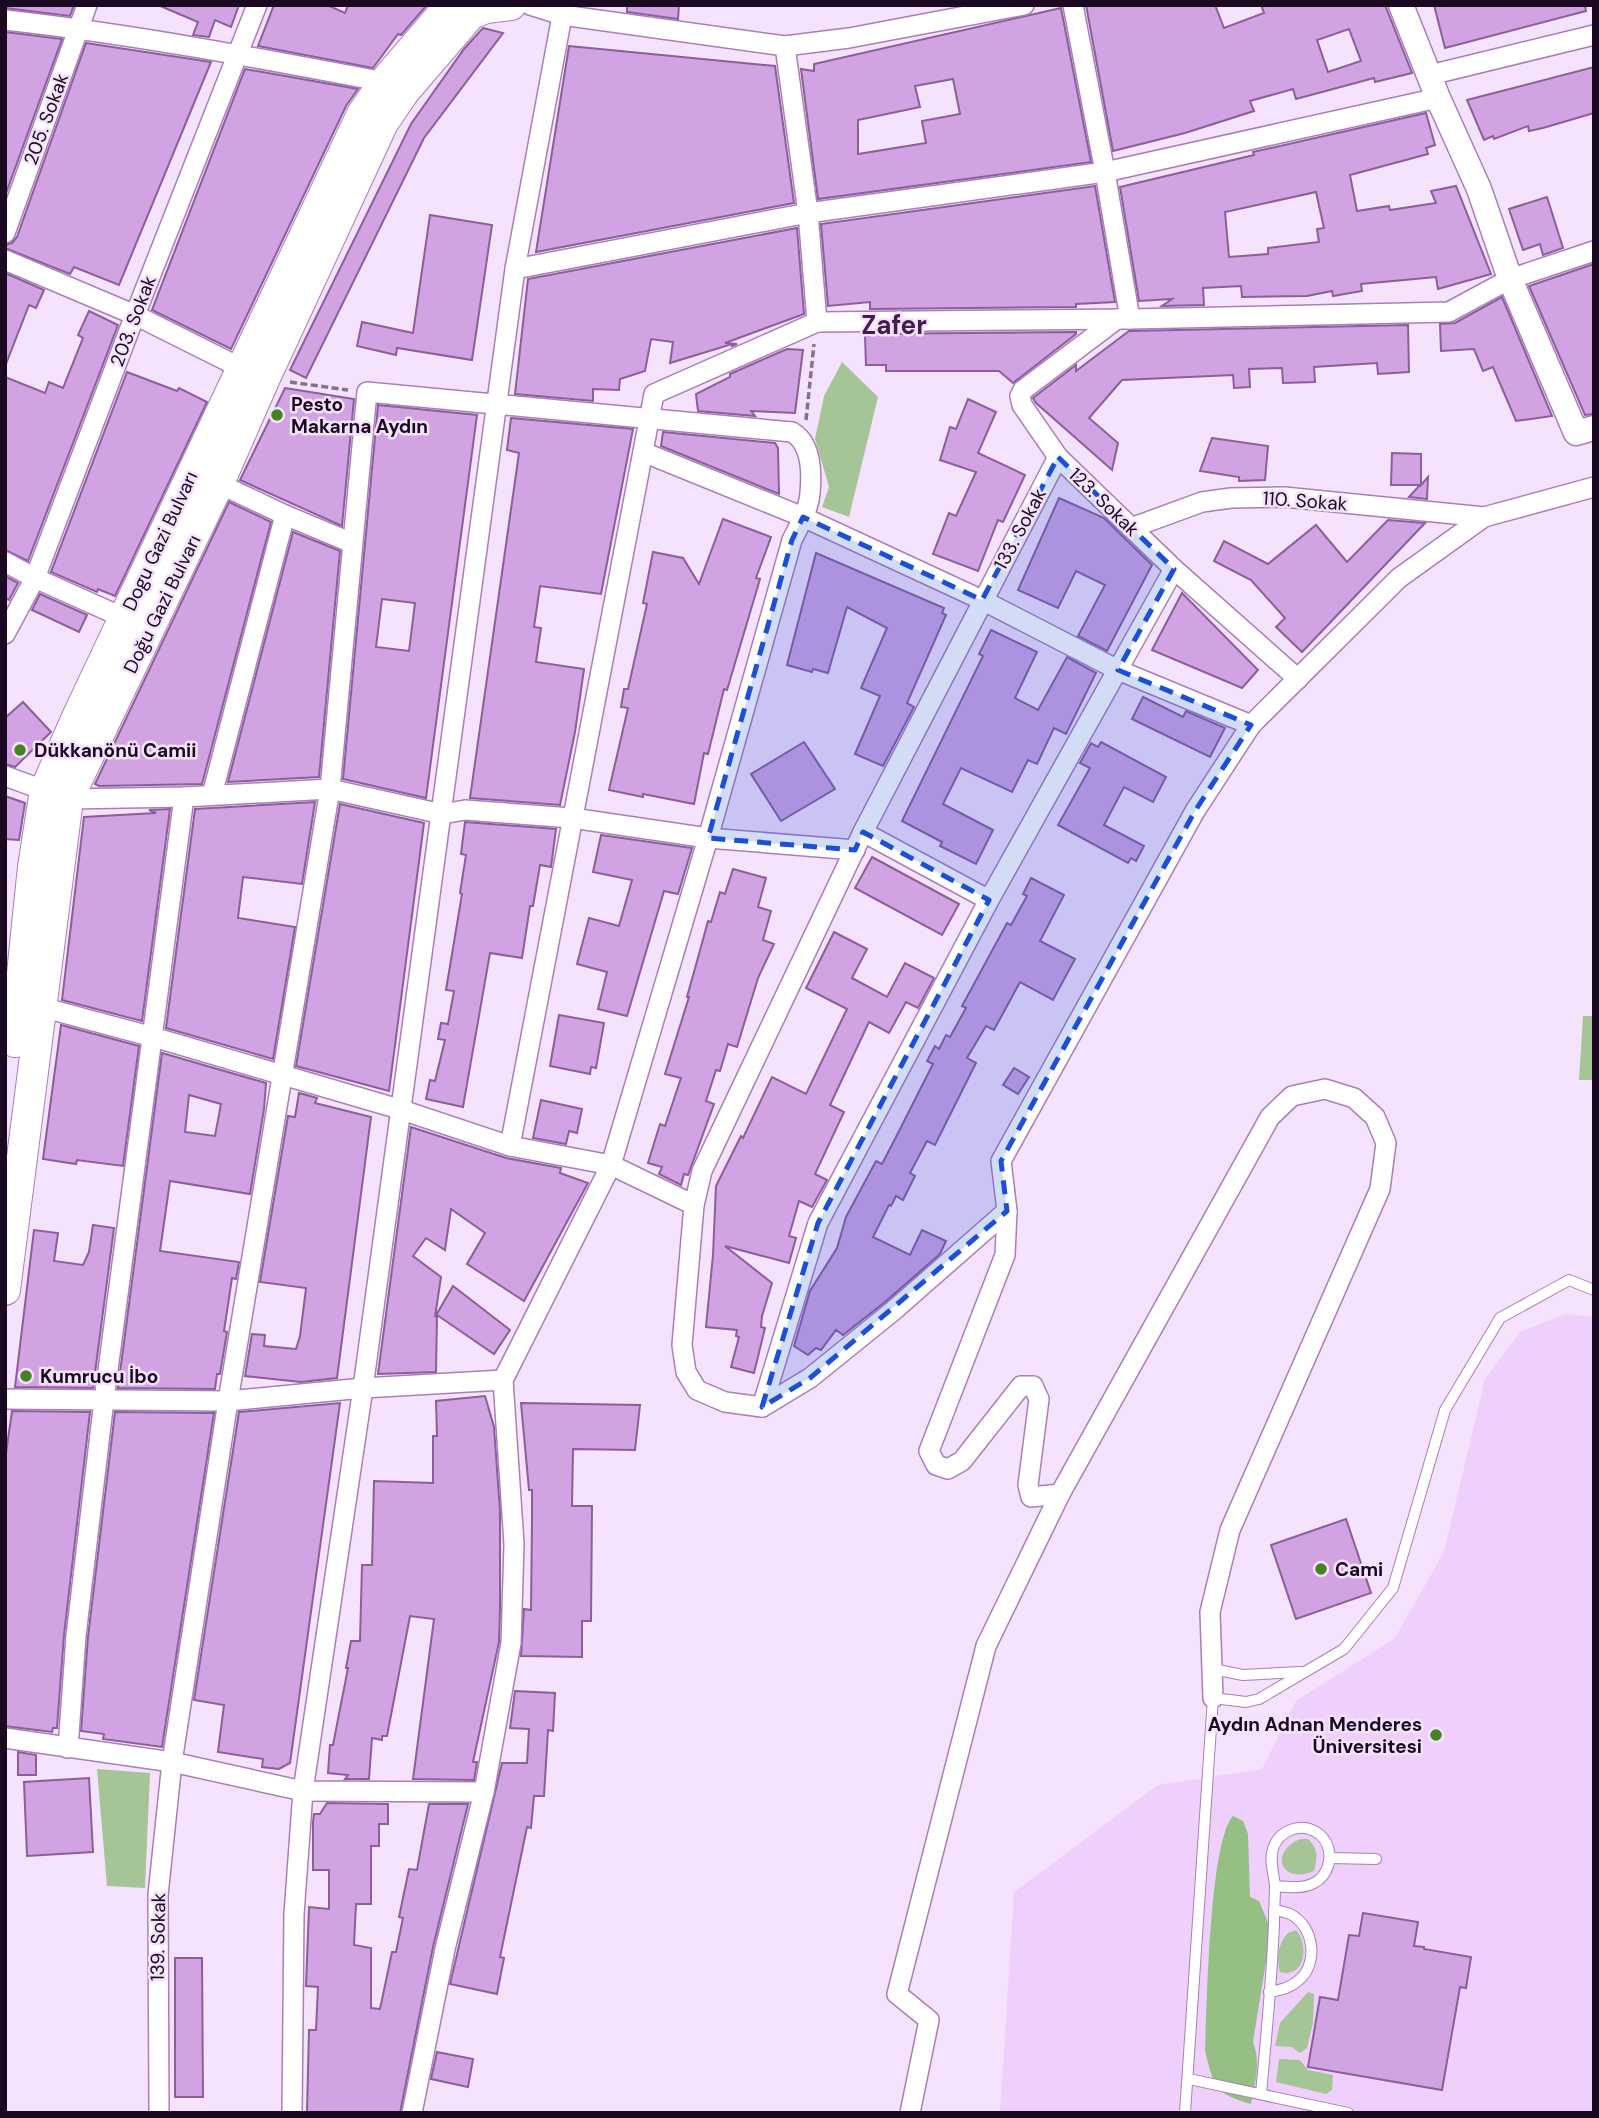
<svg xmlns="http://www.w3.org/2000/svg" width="1599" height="2118" font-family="'DM Sans',sans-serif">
  <rect width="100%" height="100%" fill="#f5e2fd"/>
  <polygon fill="#efd0fc" points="1565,1314 1594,1317 1594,2113 1000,2113 1014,1892 1158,1785 1262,1769 1296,1701 1395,1638 1444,1552 1485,1379 1520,1332"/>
  <g fill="#a5c597">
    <polygon points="842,362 878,397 849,517 822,507 829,487 815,439 824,396"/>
    <polygon points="1583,1016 1594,1016 1594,1080 1579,1080"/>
    <polygon points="97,1769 150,1773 145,1888 107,1886"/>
    <path d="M1300,1839h8c10,10 10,17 6,32 -34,14 -45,-19 -14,-32z"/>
    <path d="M1296,1930c13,14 10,49 -16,42 -4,-13 -2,-29 8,-39z"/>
    <polygon points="1308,1992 1314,1994 1313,2023 1307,2048 1300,2053 1292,2047 1275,2046 1280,2023"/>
    <polygon points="1279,2059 1300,2060 1308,2070 1333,2075 1332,2090 1326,2094 1276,2082"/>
  </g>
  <path fill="#96bf83" d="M1233,1816l10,5 5,13 2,63 9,4 12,29 -18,112c8,21 2,41 -2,62 -36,-10 -37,-17 -46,-53 2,-42 4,-209 28,-235z"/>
  <g fill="#d1a3e3" stroke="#8a5f9a" stroke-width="2" fill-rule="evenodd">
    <polygon points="5,5 74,5 70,16 5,8"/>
    <polygon points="158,5 239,5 231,27 215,20 209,37 193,35 198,22"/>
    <polygon points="274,5 327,5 345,13 348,5 427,5 401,35 398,34 373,68 258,46"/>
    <polygon points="627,5 679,5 678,19 627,12"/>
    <path d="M1086,5h129l9,23 40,-15 -3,-8h124l27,68 -37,9 -1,-4 -78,21 -3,-10 -43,12 4,10 -69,22 -72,18zM1349,29l12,32 -33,11 -11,-32z"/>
    <polygon points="1434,5 1585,5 1586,11 1445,48"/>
    <path d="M1061,8l30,154 -273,37 -17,-130 13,2v-7zM953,79l7,35 -38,7 4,22 -68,11v-34l62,-13 -5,-21z"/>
    <polygon points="483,28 503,33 424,138 306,378 290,370 411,124 464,49"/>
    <polygon points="5,32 62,39 5,196"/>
    <polygon points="86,43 211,62 119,285 74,267 70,274 5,248 5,245 12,243 17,237"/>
    <polygon points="569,46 775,66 794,203 536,252"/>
    <polygon points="1594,67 1594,113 1543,128 1529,131 1528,126 1494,139 1493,136 1484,140 1467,100"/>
    <polygon points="245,69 358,89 346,106 231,349 152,310"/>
    <path d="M1426,113l9,32 -9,3 2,6 -78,21 7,36 32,-5 1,4 46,-7 -5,-12 25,-5 35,88 -53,15 -2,-12 -75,7 1,7 -29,5 -1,-5 -25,5 -65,1 -1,-11 -38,2 1,17 -42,1 10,-7 -33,2 -19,-114 134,-32 -1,-3zM1316,192l8,36 -7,1 2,13 -51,6v6l-39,3 -4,-45z"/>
    <polygon points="1095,186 1115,302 1076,304 1076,307 870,309 870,302 828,306 821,224"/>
    <polygon points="1547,197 1563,248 1543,255 1540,244 1523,250 1509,209"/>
    <polygon points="430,215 492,225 472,360 397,348 396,355 357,346 362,322 413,333"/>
    <polygon points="797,228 804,314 725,343 737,344 732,346 732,344 670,363 673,342 651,339 645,371 620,379 619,390 593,389 593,401 515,394 528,279"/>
    <polygon points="1594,264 1594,414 1585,415 1529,286"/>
    <polygon points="5,273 44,290 36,308 29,305 6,364"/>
    <polygon points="1502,297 1552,416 1516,421 1493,367 1483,371 1474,349 1441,351 1440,324 1455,323"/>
    <polygon points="89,311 118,325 28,561 5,550 5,377 45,393 49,382 63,388 83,338 78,335"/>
    <polygon points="1408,325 1409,372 1378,374 1377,363 1314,367 1315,382 1283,383 1282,368 1249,369 1250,387 1234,388 1233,375 1122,380 1089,418 1118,443 1112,470 1036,403 1033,398 1076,365 1076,371 1129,331"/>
    <polygon points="1076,332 1076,334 1013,383 999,371 886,371 886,365 866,365 865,336 870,336 870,334"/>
    <polygon points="787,349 803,350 795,413 751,411 755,416 698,411 696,394 730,377 730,374"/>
    <polygon points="127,372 177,391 179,388 207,402 115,596 98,589 97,592 51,572"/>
    <polygon points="285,388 354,399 342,526 240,480"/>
    <polygon points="968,399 996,412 978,453 1025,475 1003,522 998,520 978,571 933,554 949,513 956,516 976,472 940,460 950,427 956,429"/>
    <path d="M378,405l99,10 -51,383 -83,-19zM382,599l33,4 -6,48 -33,-4z"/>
    <polygon points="511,418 633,429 601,594 540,586 534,627 541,628 536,662 584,669 575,732 560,805 470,798 519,453 507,450"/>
    <polygon points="663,432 775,443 778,448 779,494 661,446"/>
    <polygon points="1212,438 1268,446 1265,480 1239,481 1239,477 1200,471"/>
    <polygon points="1392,453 1421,454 1421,485 1428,477 1427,499 1409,497 1420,485 1391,485"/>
    <polygon points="1059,498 1104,518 1152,565 1107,651 1078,636 1105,585 1076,571 1058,608 1018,590"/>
    <polygon points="229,502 271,522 202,784 99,786 95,784"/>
    <polygon points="723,519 771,537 756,578 760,579 727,690 724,689 708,754 704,753 694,804 643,794 643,797 609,790 628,708 621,707 624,689 628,689 647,604 643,603 653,552 683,558 699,584"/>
    <polygon points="1388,520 1425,523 1302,652 1276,627 1285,618 1251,580 1214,561 1224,541 1268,564 1316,525 1347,562"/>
    <polygon points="293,532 340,551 319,777 228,782"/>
    <polygon points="816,553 944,608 942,613 946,615 907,703 914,707 883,766 855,754 880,696 861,688 887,628 847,607 828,673 813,669 812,672 787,665"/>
    <polygon points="5,576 18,583 9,600 5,598"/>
    <polygon points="1182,593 1258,670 1242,688 1152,650"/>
    <polygon points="40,594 87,615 79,632 32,610"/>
    <polygon points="991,630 1037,652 1015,698 1038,710 1067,657 1096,673 1066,734 1054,728 1037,764 1028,760 1012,792 961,768 943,804 993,830 976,864 940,846 942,842 902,821 983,656 979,654"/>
    <polygon points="1143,697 1183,717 1186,711 1225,728 1210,757 1132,719"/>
    <polygon points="23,702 51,732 15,767 5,764 5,718"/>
    <polygon points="804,742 835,789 781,821 751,774"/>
    <polygon points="1101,742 1166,777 1153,802 1124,787 1104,825 1144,846 1136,861 1131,858 1128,863 1058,825 1090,768 1080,763 1091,743 1098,747"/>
    <polygon points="5,796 25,803 19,840 5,839"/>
    <polygon points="315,802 302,884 243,877 238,918 295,927 273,1059 166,1028 195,809"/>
    <polygon points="340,804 424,823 389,1091 296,1066"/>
    <polygon points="170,809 142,1021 62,1000 84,817 156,813 149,810"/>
    <polygon points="465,822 556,829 551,867 540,865 533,906 530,906 522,958 490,953 463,1107 426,1099 430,1080 435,1081 445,1040 438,1039 441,1023 448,1024 454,991 446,990 462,894 460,893 466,855 461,854"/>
    <polygon points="601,835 692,848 678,894 664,891 627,1016 598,1009 607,972 577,964 589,918 619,926 632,880 593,872"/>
    <polygon points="872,857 959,904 942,935 855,888"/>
    <polygon points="733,869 766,878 758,907 771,911 763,940 774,944 758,978 737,1047 728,1044 720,1071 716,1070 706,1101 714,1104 688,1175 684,1174 681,1185 659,1174 662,1167 648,1163 660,1124 665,1126 681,1078 665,1074 689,997 687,997 699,954 708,921 711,922 720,892 725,894"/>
    <polygon points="1031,878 1064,895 1040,941 1075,959 1053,1000 1020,982 994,1030 986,1026 967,1058 976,1063 935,1145 927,1141 910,1173 915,1176 903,1200 896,1196 891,1206 889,1205 873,1237 910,1255 922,1230 946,1241 940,1254 885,1302 843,1335 836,1330 821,1350 816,1348 808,1355 794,1346 810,1291 837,1248 846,1217 876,1161 882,1164 896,1137 933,1064 927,1061 935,1046 939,1049 946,1035 950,1037 966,1008 962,1006 1007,923 1011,925 1027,896 1023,894"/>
    <polygon points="834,932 867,949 852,978 887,997 905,963 934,978 918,1008 906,1002 889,1033 869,1022 830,1105 844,1112 815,1174 827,1180 812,1207 799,1201 789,1236 796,1238 789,1263 725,1246 772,1283 762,1316 761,1327 765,1328 754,1373 731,1367 739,1337 736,1336 737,1330 706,1327 713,1255 716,1186 741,1136 743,1138 772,1077 806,1094 847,1009 806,988"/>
    <polygon points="559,1015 604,1023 596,1068 591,1067 590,1074 550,1066"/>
    <polygon points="61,1025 139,1046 123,1166 77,1160 76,1164 43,1159"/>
    <path d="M162,1053l104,30 -2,26 -14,85 -80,-13 -10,70 79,11 -3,17 -4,-1 -8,53 3,1 -7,42h-3l-2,15 -97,-1zM189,1095l32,9 -6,32 -30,-4z"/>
    <polygon points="1014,1068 1029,1077 1018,1094 1003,1085"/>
    <polygon points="299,1093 317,1098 315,1103 371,1117 337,1378 301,1382 245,1376 252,1334 265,1335 264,1346 296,1349 300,1336 306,1288 260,1282 288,1116 295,1117"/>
    <polygon points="541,1100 582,1109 577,1133 569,1131 566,1144 533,1138"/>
    <polygon points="411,1127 506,1158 561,1168 560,1173 588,1183 524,1301 467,1264 485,1233 451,1209 445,1250 426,1238 413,1256 441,1277 435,1317 453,1286 510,1330 494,1354 437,1315 436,1372 378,1374"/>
    <polygon points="93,1225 114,1228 93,1388 15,1387 34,1230 58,1233 54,1261 83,1265 89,1252"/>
    <polygon points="485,1396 494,1427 500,1511 500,1608 499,1642 473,1762 477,1762 474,1780 413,1779 434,1619 410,1616 387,1736 382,1736 382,1740 372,1738 369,1779 345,1779 348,1775 328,1773 330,1745 333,1745 348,1668 346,1668 351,1641 360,1641 362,1565 372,1565 374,1481 433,1483 433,1436 437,1436 436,1401"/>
    <polygon points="340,1403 290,1763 279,1769 262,1767 263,1759 218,1752 224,1705 194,1700 239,1412"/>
    <polygon points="521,1403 640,1405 635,1450 573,1449 572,1506 592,1506 591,1621 582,1621 582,1657 521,1656 524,1609 531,1610 532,1522 532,1490 529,1490"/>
    <polygon points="12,1411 90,1412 64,1635 57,1728 53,1728 52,1732 5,1726 5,1460"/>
    <polygon points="115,1412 214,1413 162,1747 103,1739 104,1734 81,1731 88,1637"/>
    <polygon points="1346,1519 1371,1593 1296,1619 1271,1545"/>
    <polygon points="515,1691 555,1693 553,1731 548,1730 544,1796 534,1796 531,1828 527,1827 500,1957 504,1958 497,1994 450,1984 502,1763 527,1763 529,1729 510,1728"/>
    <polygon points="18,1752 36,1755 36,1775 18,1775"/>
    <polygon points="89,1778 93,1852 27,1856 24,1782"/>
    <polygon points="327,1803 388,1804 388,1824 379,1824 379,1846 371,1846 371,1904 356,1904 354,1945 371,1948 371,2008 380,2009 392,1952 396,1952 403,1918 399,1917 409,1869 417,1870 429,1804 468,1804 433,1947 400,2113 307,2112 309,2030 316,2030 318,1987 306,1986 309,1907 329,1909 329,1870 313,1870 313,1822 314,1814 320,1814"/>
    <polygon points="1363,1913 1418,1922 1414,1946 1424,1947 1424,1949 1471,1957 1466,1988 1460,1987 1442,2090 1308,2067 1320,1997 1338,2000 1349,1935 1359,1936"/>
    <polygon points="175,1958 202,1958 203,2097 175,2097"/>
    <polygon points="437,2052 473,2059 468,2087 431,2079"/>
  </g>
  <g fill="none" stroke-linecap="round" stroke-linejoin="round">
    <g stroke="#aa7ebc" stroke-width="12">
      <g id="service">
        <polyline points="1213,1669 1243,1675 1300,1672"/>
        <polyline points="1330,1858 1376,1859"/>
        <path d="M1269,1992c12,-2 21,-4 30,-12 20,-17 15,-54 -9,-66 -5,-2 -11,-3 -16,-4"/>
        <polyline points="1189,2079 1348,2113"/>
        <path d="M1261,2094c5,-56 11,-114 13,-171 0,-12 1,-25 1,-37 -1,-12 -6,-26 -2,-37 5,-18 27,-27 43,-17 20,12 17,43 -4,52 -11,5 -26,3 -37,2"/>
        <polyline points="1185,2113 1213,1698 1246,1702 1259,1699 1344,1649 1393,1588 1445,1410 1500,1318 1569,1280 1594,1290"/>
      </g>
    </g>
    <g stroke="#aa7ebc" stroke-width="22">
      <g id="minor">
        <polyline points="530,5 562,15 785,46 849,38 1024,5"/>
        <polyline points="1073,5 1105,172 1130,319"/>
        <path d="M5,20c127,14 253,38 379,62"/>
        <polyline points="785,46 808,213 817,322"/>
        <polyline points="1430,75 1594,35"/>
        <polyline points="5,233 87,5"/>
        <polyline points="5,260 135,315 241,368"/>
        <polyline points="515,269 808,213 1105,172 1438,98"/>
        <polyline points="1117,319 1023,390 1020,396 1022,405 1058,457 1174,569 1298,679"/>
        <polyline points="643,452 803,517 982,600 1118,670 1251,725"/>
        <polyline points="1058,457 863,832 702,1171 694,1205 682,1345 686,1372 697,1390 725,1402 762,1407 810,1378 893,1311 1007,1211 1001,1161 1195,811 1251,725 1399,578 1484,517 1594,487"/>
        <polyline points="209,479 285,515 352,543"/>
        <polyline points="1131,528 1202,502 1231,498 1284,497 1484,517"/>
        <polyline points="5,562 35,578 124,618"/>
        <polyline points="5,634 35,578 135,315 257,5"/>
        <polyline points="5,776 68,799 184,797 330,789 442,814 465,810 572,818 708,838 855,850"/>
        <polyline points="212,795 285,515"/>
        <polyline points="863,832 989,900"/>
        <polyline points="30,1004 153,1037 399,1109 510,1146 611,1165 694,1205"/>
        <polyline points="510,1146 654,394 817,322 1130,319 1449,312 1510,279 1594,251"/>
        <polyline points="1007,1211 1005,1255 929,1451 936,1465 948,1469 962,1461 1021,1386 1033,1386 1039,1399 1028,1485 1031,1497 1060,1494"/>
        <polyline points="5,1399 228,1401 363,1388 503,1380"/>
        <polyline points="762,1407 818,1223 989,900 1174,569"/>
        <polyline points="5,1738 172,1762 303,1791 484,1792"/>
        <polyline points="68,1748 76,1636 104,1400 184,797"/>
        <path d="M159,2113l-1,-218 14,-133 56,-361 102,-612 37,-397 425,40c19,11 20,40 18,61 -1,16 -11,33 -18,47l-84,298 -97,327 -108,215 11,164 -3,99 -27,149 -39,157 -33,164"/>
        <polyline points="292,2113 294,1914 303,1791 363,1388 515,269 564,5"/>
        <polyline points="910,2113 929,2020 897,1994 986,1646 1060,1494 1270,1117 1292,1096 1325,1089 1354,1098 1375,1117 1386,1143 1380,1189 1230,1530 1210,1612 1213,1698"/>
      </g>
    </g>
    <g stroke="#aa7ebc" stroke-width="27">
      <polyline id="tertiary" points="1401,5 1438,98 1479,189 1510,279 1576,433 1594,428"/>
    </g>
    <g stroke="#aa7ebc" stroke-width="32">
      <g id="primary">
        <polyline points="15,1042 33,867 45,790 78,715 362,114 384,82 450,5"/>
        <polyline points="5,1290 68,799 219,483 265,378 383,123 404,92 471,14 486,8 511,5"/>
      </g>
    </g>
    <g stroke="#84728c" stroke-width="3.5" stroke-dasharray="7 3.5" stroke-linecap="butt">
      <polyline points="290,382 348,390"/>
      <polyline points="806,420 814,344"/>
    </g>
    <use href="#service" stroke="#fff" stroke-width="10"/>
    <use href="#minor" stroke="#fff" stroke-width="19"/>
    <use href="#tertiary" stroke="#fff" stroke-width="24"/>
    <use href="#primary" stroke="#fff" stroke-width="30"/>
  </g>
  <path fill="#1d4ed8" fill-opacity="0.2" stroke="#1d4ed8" stroke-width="5" stroke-dasharray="14 9" stroke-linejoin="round" d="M1058,457l116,112 -56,101 133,55 -56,86 -194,350 6,50 -197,167 -48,29 56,-184 171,-323 -126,-68 -8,18 -147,-12 84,-298 11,-23 179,83z"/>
  <g fill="#458220" stroke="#f5e2fd" stroke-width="2.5">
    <circle cx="277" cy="415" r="7"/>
    <circle cx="20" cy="750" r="7"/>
    <circle cx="26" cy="1376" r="7"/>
    <circle cx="1321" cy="1569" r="7"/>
    <circle cx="1436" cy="1735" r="7"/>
  </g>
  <g text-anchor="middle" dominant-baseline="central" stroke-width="5" stroke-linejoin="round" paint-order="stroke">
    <g font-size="19" fill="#1a0921" stroke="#f5e2fd">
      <text transform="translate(46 119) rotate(-70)">205. Sokak</text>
      <text transform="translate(133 321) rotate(-69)">203. Sokak</text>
      <text transform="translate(1305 501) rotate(4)">110. Sokak</text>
      <text transform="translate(1104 502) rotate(44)">123. Sokak</text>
      <text transform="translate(1020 529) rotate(-62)">133. Sokak</text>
      <text transform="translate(160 541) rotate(-65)">Dogu Gazi Bulvarı</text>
      <text transform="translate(162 604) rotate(-64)">Doğu Gazi Bulvarı</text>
      <text transform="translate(158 1937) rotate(-89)">139. Sokak</text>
    </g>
    <g font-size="19" font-weight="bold" fill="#1a0921" stroke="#f5e2fd" text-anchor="start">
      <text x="291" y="404">Pesto<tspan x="291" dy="22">Makarna Aydın</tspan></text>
      <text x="34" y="750">Dükkanönü Camii</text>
      <text x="40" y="1376">Kumrucu İbo</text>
      <text x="1335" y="1569">Cami</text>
      <text x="1422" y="1724" text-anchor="end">Aydın Adnan Menderes<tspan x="1422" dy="22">Üniversitesi</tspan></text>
    </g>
    <g font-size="26" font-weight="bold" fill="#441c53" stroke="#f5e2fd">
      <text x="894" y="325">Zafer</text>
    </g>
  </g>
  <rect width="1599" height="2118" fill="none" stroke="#1a0921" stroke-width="14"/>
</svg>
